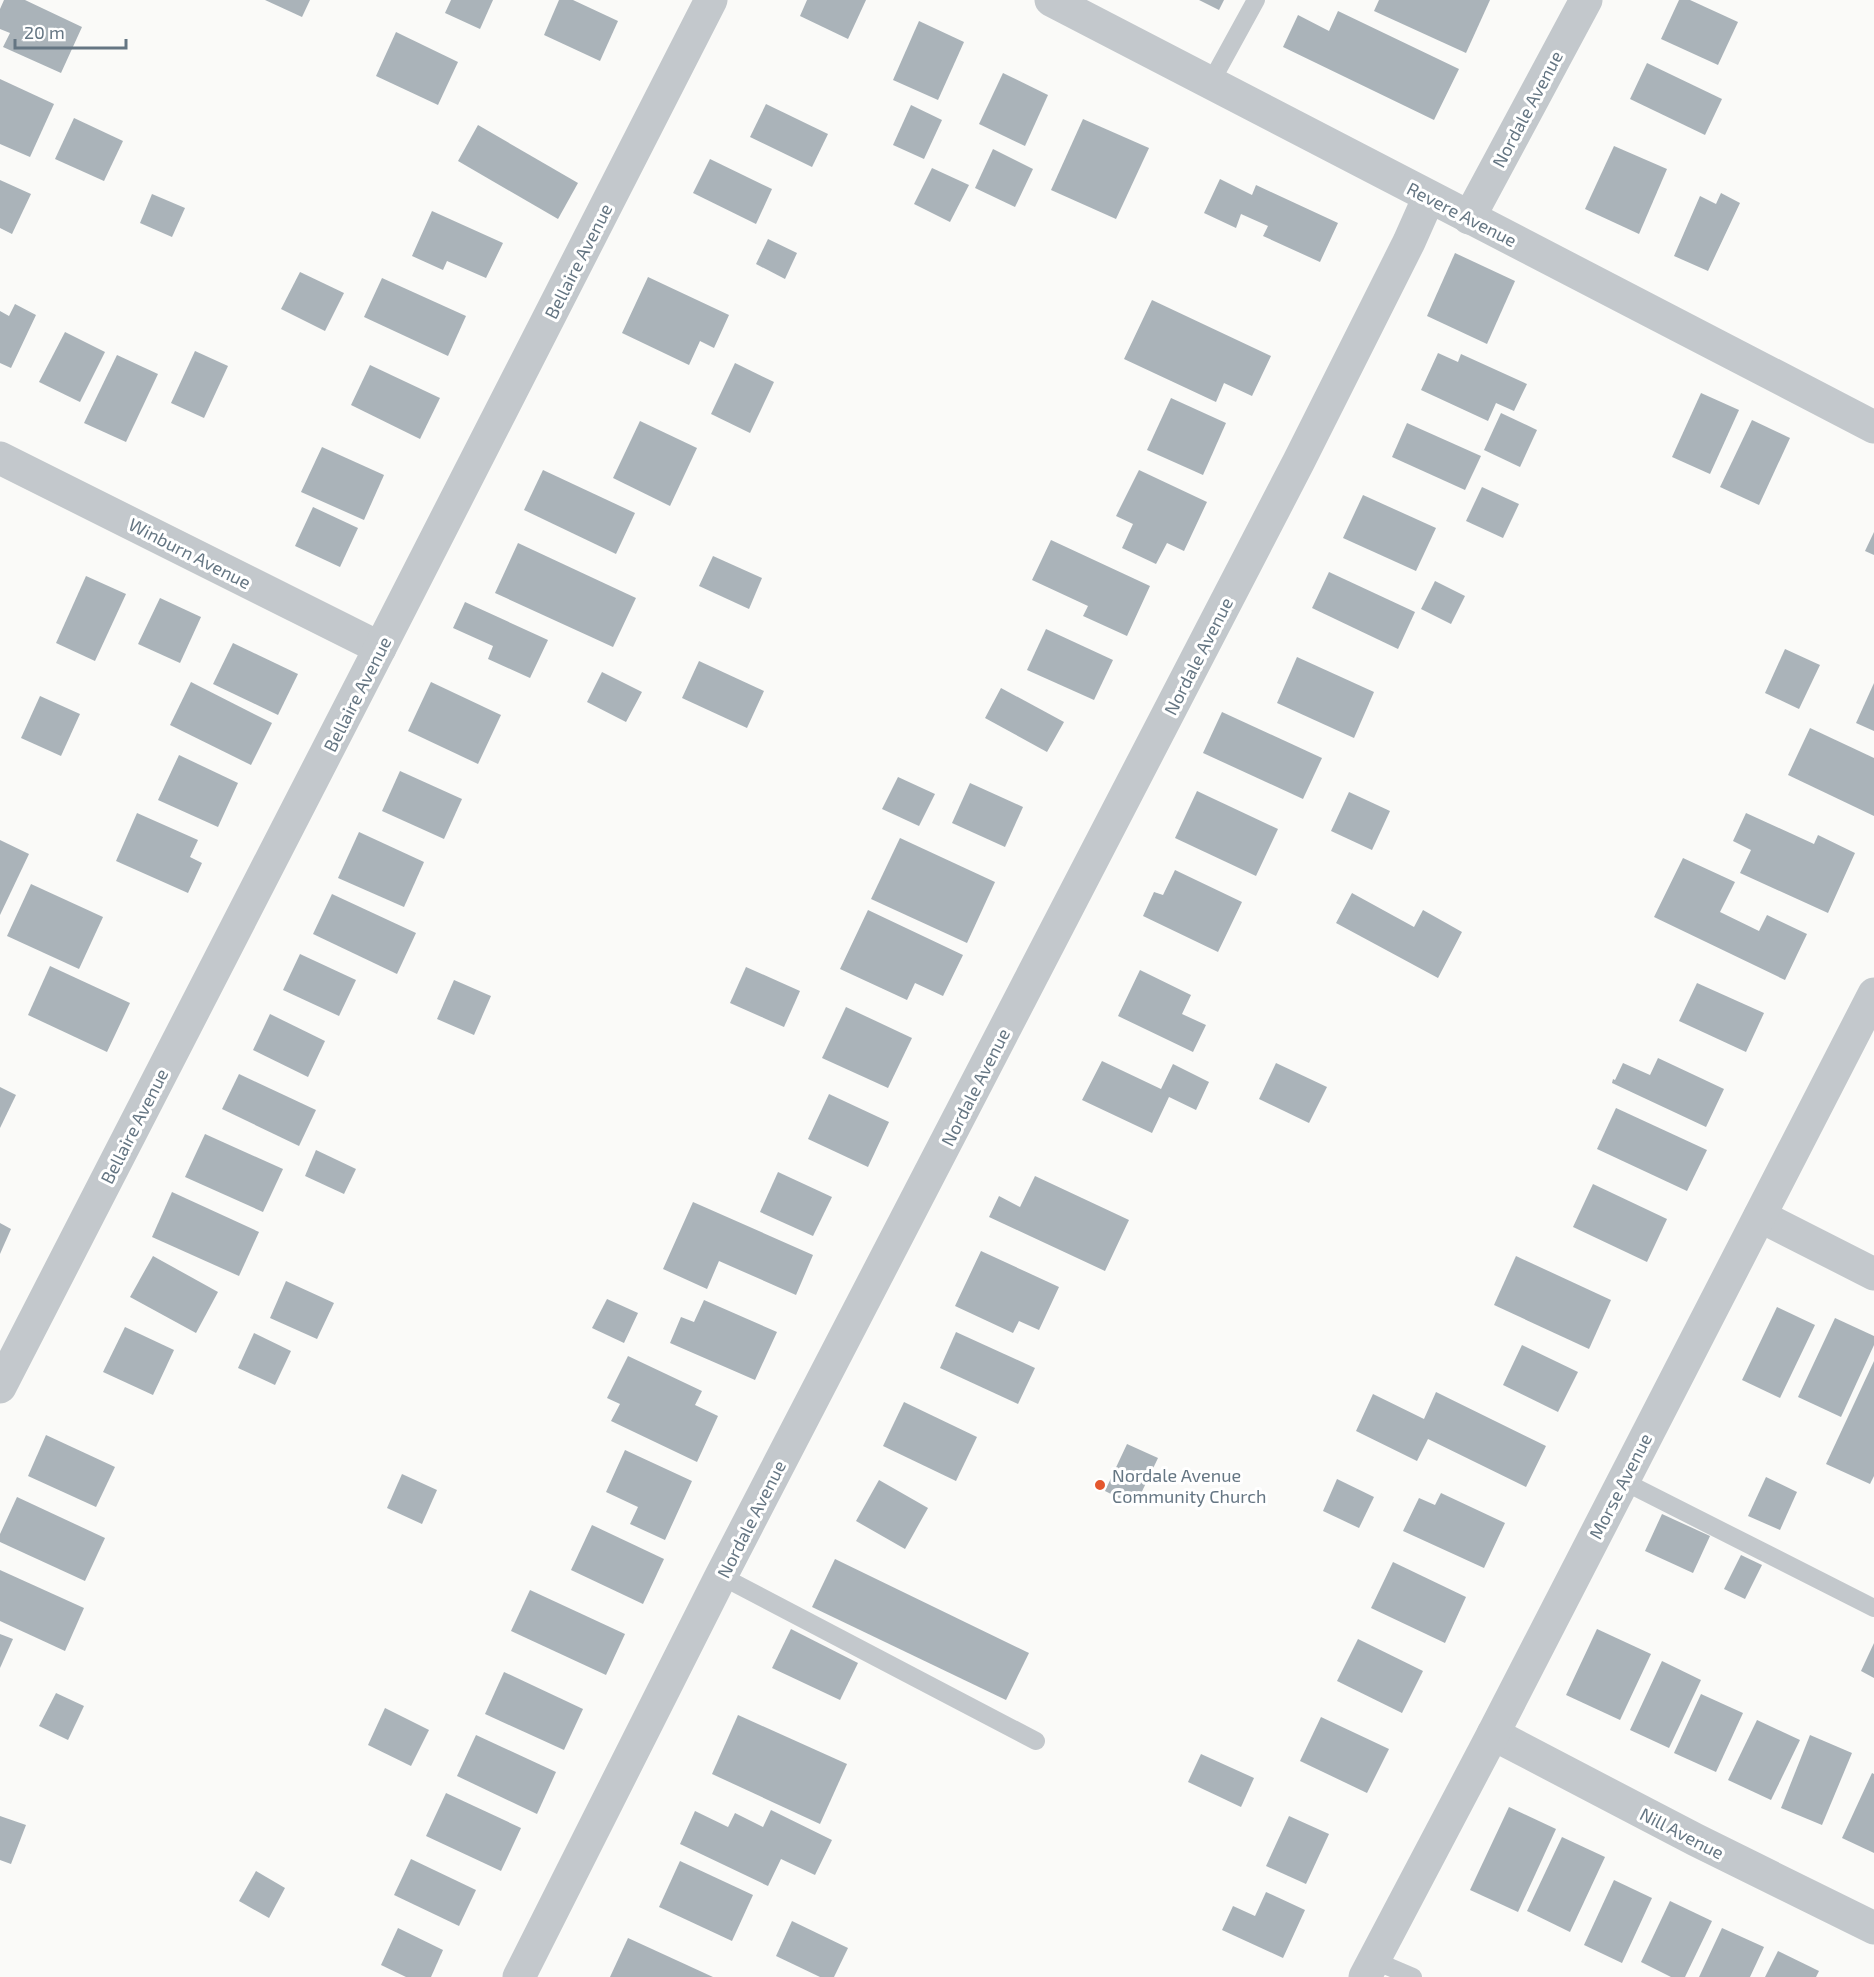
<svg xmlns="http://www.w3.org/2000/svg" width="1874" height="1977" font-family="'Exo 2',sans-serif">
  <rect width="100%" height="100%" fill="#fafaf8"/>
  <g fill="#aab3b9">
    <polygon points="4,0 25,0 82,27 61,73 3,47 10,33 0,29 0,9"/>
    <polygon points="265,0 310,0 302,17"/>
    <polygon points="451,0 493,0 480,29 445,13"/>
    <polygon points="559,0 573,0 618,21 600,61 544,35"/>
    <polygon points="807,0 866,0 848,39 800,16"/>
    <polygon points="1199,0 1224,0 1219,10"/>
    <polygon points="1379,0 1490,0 1466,53 1374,11"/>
    <polygon points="1679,0 1690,0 1738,22 1718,65 1661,39"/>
    <polygon points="1338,11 1459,69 1434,120 1283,47 1298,15 1329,31"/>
    <polygon points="919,21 964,42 938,100 893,80"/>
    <polygon points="396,32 458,62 438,105 376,76"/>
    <polygon points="1647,63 1722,99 1705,135 1630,99"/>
    <polygon points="1003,73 1048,95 1025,146 979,124"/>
    <polygon points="0,79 54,104 30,157 0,144"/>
    <polygon points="766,104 828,134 812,167 750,137"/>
    <polygon points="911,105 942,120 924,159 893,145"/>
    <polygon points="74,118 123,141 104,181 55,159"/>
    <polygon points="1083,119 1149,148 1116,219 1051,190"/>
    <polygon points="478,125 578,183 558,219 458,161"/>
    <polygon points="1614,146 1667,169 1639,234 1585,209"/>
    <polygon points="993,149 1033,169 1015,207 975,188"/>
    <polygon points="710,159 772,189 756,224 693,193"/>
    <polygon points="932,168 969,185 950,222 914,204"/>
    <polygon points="1220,179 1252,195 1256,185 1338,223 1320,262 1263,236 1268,226 1241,214 1236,228 1204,213"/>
    <polygon points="0,180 31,194 12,234 0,228"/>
    <polygon points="1721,193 1740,203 1708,271 1674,256 1700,196 1716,204"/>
    <polygon points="152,194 185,208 172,237 140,223"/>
    <polygon points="432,211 503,243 486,278 447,261 443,270 412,256"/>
    <polygon points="768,239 797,253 785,279 756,264"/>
    <polygon points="1455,253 1515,281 1487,344 1427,316"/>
    <polygon points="300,272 344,293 325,331 281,309"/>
    <polygon points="648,277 729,315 714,348 700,341 689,365 622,333"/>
    <polygon points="382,278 466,316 448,356 364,317"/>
    <polygon points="1152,300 1271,356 1252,396 1224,383 1216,402 1124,359"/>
    <polygon points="15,304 36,315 11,368 0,363 0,311 9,316"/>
    <polygon points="65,332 105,352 80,402 39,382"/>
    <polygon points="195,351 228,366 204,418 171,403"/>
    <polygon points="1438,353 1458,362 1461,354 1527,384 1514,411 1496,403 1488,421 1421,390"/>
    <polygon points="117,355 158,374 126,442 84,423"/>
    <polygon points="735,363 774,382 750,433 711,414"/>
    <polygon points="370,365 440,398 420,439 351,405"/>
    <polygon points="1701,393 1739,410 1710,474 1672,457"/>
    <polygon points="1171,398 1226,423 1203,475 1147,450"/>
    <polygon points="1501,413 1537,430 1520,467 1484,450"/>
    <polygon points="1752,420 1790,438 1759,505 1720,487"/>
    <polygon points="640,421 697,448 670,506 613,478"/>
    <polygon points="1407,423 1481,456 1465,490 1392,457"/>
    <polygon points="322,447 384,475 364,520 301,492"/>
    <polygon points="543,470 635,513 616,554 524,510"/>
    <polygon points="1139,470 1207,502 1184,551 1167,543 1156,564 1122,548 1133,524 1116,516"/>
    <polygon points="1482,487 1519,504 1503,538 1466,521"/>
    <polygon points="1363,495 1436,528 1416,571 1343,538"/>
    <polygon points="313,507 358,528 340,567 295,546"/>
    <polygon points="1874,532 1874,555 1865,551"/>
    <polygon points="1051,540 1150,586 1127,636 1083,616 1088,606 1032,580"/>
    <polygon points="518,543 636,598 613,647 495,593"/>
    <polygon points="713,556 762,578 749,609 699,586"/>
    <polygon points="1329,572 1415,612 1398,649 1312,608"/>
    <polygon points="86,576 126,594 95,661 56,643"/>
    <polygon points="1435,581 1465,596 1451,624 1421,609"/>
    <polygon points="160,598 201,617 180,663 138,644"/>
    <polygon points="465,602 548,640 530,678 488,659 493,646 453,628"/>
    <polygon points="1046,629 1113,660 1094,700 1027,670"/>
    <polygon points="233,643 298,674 278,715 213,684"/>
    <polygon points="1785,649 1820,665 1799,709 1765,693"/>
    <polygon points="1297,657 1374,692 1354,738 1277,703"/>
    <polygon points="699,661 764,691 747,728 682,698"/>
    <polygon points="602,672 642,692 626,722 587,702"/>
    <polygon points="191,682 272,723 251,765 170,725"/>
    <polygon points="431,682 501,715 478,764 408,731"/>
    <polygon points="1874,683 1874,731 1856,723"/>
    <polygon points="1001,688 1064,722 1047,752 985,718"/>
    <polygon points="40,696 80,714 61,756 21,738"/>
    <polygon points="1222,712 1322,758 1303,799 1203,753"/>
    <polygon points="1810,728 1874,758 1874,816 1788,775"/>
    <polygon points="179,755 238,783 218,827 158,800"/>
    <polygon points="400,771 462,799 444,839 382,811"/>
    <polygon points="898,777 935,794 919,826 882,809"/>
    <polygon points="970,783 1023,807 1005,847 952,823"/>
    <polygon points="1197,791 1278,829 1256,876 1175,838"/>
    <polygon points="1349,792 1390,811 1372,850 1331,831"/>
    <polygon points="137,813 198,840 190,857 202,863 188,893 116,861"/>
    <polygon points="1746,813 1814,844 1818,835 1855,853 1828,913 1740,873 1751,850 1733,841"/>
    <polygon points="359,832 424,862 404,907 338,878"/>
    <polygon points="900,838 995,882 967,943 871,899"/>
    <polygon points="0,840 29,854 0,915"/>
    <polygon points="1683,858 1735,882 1720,912 1759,931 1767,915 1807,934 1785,980 1654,917"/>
    <polygon points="1175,870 1242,902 1218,952 1143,916 1154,892 1163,895"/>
    <polygon points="31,884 103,917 79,969 7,936"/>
    <polygon points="1352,893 1414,927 1423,910 1462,932 1438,978 1336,923"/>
    <polygon points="332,894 416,933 397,974 313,934"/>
    <polygon points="868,910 963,955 943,996 915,983 907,1000 840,969"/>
    <polygon points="300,954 356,980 339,1016 283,990"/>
    <polygon points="50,966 130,1003 107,1052 28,1015"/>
    <polygon points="746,967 800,991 784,1027 730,1003"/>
    <polygon points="1140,970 1191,995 1182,1014 1206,1025 1193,1052 1118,1016"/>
    <polygon points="454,980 491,996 474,1035 437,1019"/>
    <polygon points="1697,983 1764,1013 1746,1052 1679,1021"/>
    <polygon points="846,1007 912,1038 888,1088 822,1058"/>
    <polygon points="270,1014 325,1041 308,1077 253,1050"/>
    <polygon points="1658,1058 1724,1089 1706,1127 1612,1083 1613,1079 1615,1080 1623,1063 1650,1075"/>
    <polygon points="1102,1061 1161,1089 1173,1064 1209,1082 1196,1110 1169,1097 1152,1133 1082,1100"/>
    <polygon points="1276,1063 1327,1087 1309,1123 1259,1099"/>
    <polygon points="239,1074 316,1110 299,1146 222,1109"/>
    <polygon points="0,1087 16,1095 0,1128"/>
    <polygon points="829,1094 889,1122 868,1167 808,1139"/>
    <polygon points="1616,1108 1707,1150 1687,1191 1597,1149"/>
    <polygon points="205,1134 283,1169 263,1212 185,1177"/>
    <polygon points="316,1150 356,1169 344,1194 305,1176"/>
    <polygon points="778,1172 832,1197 813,1236 760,1212"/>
    <polygon points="1035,1176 1129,1220 1105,1271 989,1217 999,1196 1020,1207"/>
    <polygon points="1593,1184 1667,1219 1647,1262 1573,1227"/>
    <polygon points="172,1192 259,1232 239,1276 152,1237"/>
    <polygon points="693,1202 813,1255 796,1295 719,1261 707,1289 663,1269"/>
    <polygon points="0,1223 11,1229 0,1254"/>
    <polygon points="981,1251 1059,1287 1039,1330 1019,1321 1013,1333 955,1306"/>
    <polygon points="153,1256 218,1292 196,1333 130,1297"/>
    <polygon points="1516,1256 1611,1300 1589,1349 1494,1305"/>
    <polygon points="286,1281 334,1303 317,1339 270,1318"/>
    <polygon points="607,1299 638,1313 624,1343 592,1328"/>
    <polygon points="704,1300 777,1332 755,1380 670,1343 681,1317 694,1322"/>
    <polygon points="1777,1307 1815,1325 1780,1398 1742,1380"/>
    <polygon points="1835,1318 1874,1336 1874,1345 1841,1417 1798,1397"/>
    <polygon points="125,1327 174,1350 153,1395 103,1372"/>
    <polygon points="956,1332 1035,1368 1018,1404 940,1368"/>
    <polygon points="254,1333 291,1351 275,1385 238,1368"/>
    <polygon points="1522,1345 1578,1372 1558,1412 1503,1385"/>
    <polygon points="628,1356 702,1391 695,1405 718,1416 697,1462 611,1421 620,1404 607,1398"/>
    <polygon points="1874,1361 1874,1476 1870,1484 1826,1464"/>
    <polygon points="1436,1392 1546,1446 1526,1487 1428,1439 1417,1461 1356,1431 1373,1394 1424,1419"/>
    <polygon points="904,1402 977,1437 956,1481 883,1446"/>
    <polygon points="46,1435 115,1467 96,1507 28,1476"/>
    <polygon points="1127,1444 1158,1458 1135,1506 1105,1491"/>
    <polygon points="625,1450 692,1481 665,1540 630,1524 638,1507 606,1492"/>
    <polygon points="402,1474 437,1490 422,1524 387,1508"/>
    <polygon points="1766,1477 1797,1492 1780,1530 1748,1516"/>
    <polygon points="1337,1479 1374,1497 1359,1528 1323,1511"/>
    <polygon points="879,1480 928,1508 905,1549 856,1521"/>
    <polygon points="1441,1493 1505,1523 1484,1568 1403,1531 1419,1498 1435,1505"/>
    <polygon points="17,1497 105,1538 85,1581 0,1542 0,1534"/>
    <polygon points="1662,1514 1710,1536 1693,1573 1645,1551"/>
    <polygon points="592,1525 664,1559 643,1604 571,1570"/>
    <polygon points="1741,1555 1762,1565 1745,1599 1724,1589"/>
    <polygon points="835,1559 1029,1653 1006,1700 812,1607"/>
    <polygon points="1393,1562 1466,1597 1445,1643 1371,1608"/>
    <polygon points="0,1570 84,1608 65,1651 0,1621"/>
    <polygon points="530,1590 625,1634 606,1675 511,1631"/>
    <polygon points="791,1629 858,1663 840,1700 772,1668"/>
    <polygon points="1597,1629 1651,1654 1620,1720 1566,1695"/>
    <polygon points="0,1634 13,1639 0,1668"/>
    <polygon points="1358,1639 1423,1671 1402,1713 1337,1681"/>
    <polygon points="1874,1643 1874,1678 1861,1671"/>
    <polygon points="1662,1661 1701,1680 1669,1748 1630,1730"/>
    <polygon points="504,1672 583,1709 564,1750 485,1714"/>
    <polygon points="56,1693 84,1706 68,1740 39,1726"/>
    <polygon points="1701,1694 1743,1713 1716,1772 1674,1753"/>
    <polygon points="385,1708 429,1730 411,1766 368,1745"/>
    <polygon points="738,1715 847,1764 820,1824 712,1774"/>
    <polygon points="1321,1717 1389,1749 1367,1793 1300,1761"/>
    <polygon points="1757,1720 1800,1740 1771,1800 1728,1780"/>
    <polygon points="476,1735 556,1772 537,1814 457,1776"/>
    <polygon points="1810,1735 1852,1753 1822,1825 1781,1808"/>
    <polygon points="1201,1754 1254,1778 1241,1807 1188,1782"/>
    <polygon points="1872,1773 1874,1774 1874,1853 1842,1838"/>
    <polygon points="446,1793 521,1828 501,1871 426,1836"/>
    <polygon points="1509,1807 1556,1829 1518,1912 1470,1890"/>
    <polygon points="771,1810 832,1840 815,1875 781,1859 768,1886 680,1844 695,1811 728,1827 735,1813 763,1827"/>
    <polygon points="0,1816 26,1825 11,1864 0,1860"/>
    <polygon points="1289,1816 1329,1834 1306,1884 1266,1866"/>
    <polygon points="1562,1837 1605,1857 1570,1932 1527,1911"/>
    <polygon points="411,1859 476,1890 459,1926 394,1895"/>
    <polygon points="680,1861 753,1895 732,1941 659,1907"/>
    <polygon points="256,1871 285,1888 269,1918 239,1901"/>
    <polygon points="1614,1880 1652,1898 1622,1963 1584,1945"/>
    <polygon points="1266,1892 1305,1910 1283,1958 1222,1930 1233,1906 1255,1916"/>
    <polygon points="1670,1901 1712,1921 1685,1977 1671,1977 1641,1962"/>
    <polygon points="792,1921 848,1948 834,1977 820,1977 776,1956"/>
    <polygon points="398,1928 443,1950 431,1977 406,1977 381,1965"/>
    <polygon points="1722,1928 1764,1947 1750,1977 1699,1977"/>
    <polygon points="628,1938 713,1977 610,1977"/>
    <polygon points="1778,1951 1819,1971 1816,1977 1765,1977"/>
  </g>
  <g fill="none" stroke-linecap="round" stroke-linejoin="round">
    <g stroke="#c3c8cc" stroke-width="18">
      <polyline points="1211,82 1256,0"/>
      <polyline points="1623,1481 1874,1608"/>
      <polyline points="721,1576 1036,1741"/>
      <polyline points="1373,1960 1413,1977"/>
    </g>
    <g stroke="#c3c8cc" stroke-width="33">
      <polyline points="1051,0 1874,427"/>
      <polyline points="1469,218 1586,0"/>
      <polyline points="0,458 380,648"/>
      <polyline points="1760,1216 1874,1274"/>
      <polyline points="0,1387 380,648 711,0"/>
      <polyline points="1493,1734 1696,1840 1874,1928"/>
      <polyline points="519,1977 721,1576 1299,461 1409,242 1429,197"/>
      <polyline points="1365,1977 1493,1734 1874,994"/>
    </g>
  </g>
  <circle fill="#e4572e" stroke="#fff" stroke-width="2" cx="1100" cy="1485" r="6"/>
  <g text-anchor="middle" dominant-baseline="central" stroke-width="6" stroke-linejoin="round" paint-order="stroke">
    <g font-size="18" fill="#657683" stroke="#fff">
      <text transform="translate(1527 109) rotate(-62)">Nordale Avenue</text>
      <text transform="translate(1462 214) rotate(27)">Revere Avenue</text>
      <text transform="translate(578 261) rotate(-63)">Bellaire Avenue</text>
      <text transform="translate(190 553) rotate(27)">Winburn Avenue</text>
      <text transform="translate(1198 656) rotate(-63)">Nordale Avenue</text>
      <text transform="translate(357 694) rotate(-63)">Bellaire Avenue</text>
      <text transform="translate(975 1087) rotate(-63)">Nordale Avenue</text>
      <text transform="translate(134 1126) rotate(-63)">Bellaire Avenue</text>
      <text transform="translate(1620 1486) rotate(-63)">Morse Avenue</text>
      <text transform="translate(751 1519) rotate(-63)">Nordale Avenue</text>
      <text transform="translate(1682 1833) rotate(27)">Nill Avenue</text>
    </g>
    <g font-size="18" fill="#657683" stroke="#fff" text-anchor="start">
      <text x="1112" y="1475">Nordale Avenue<tspan x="1112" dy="21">Community Church</tspan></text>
    </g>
  </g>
  <path d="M15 39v9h111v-9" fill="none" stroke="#657683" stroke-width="3"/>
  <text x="24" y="39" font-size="18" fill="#657683" stroke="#ffffff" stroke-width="4.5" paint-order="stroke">20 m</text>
</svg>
